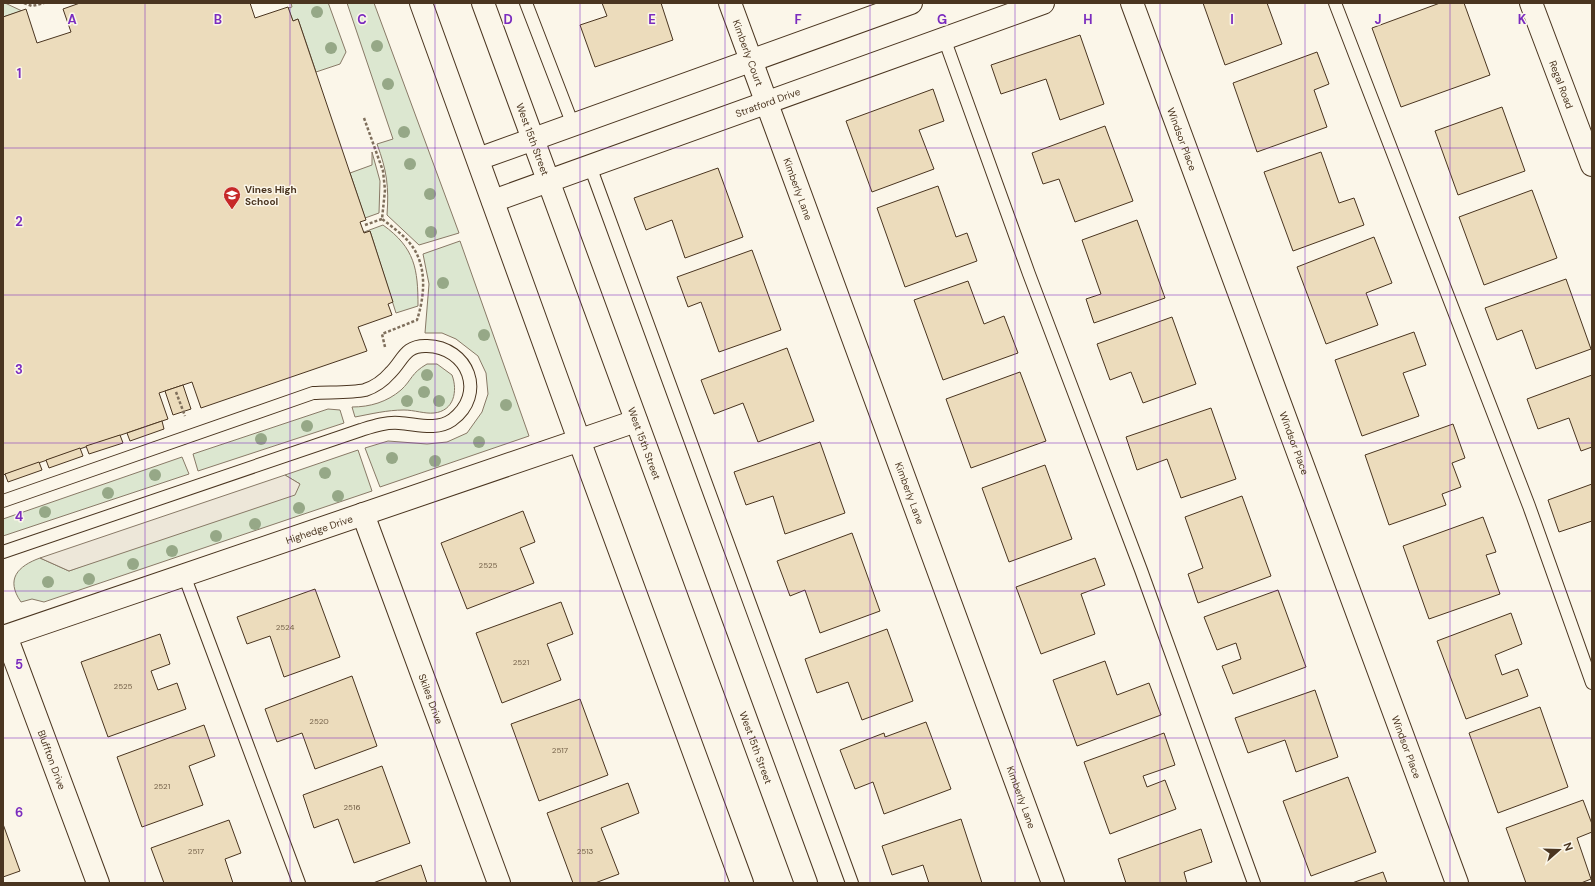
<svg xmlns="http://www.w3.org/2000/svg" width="1595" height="886" font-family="'DM Sans',sans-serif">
  <rect width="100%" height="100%" fill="#fbf6e9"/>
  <g fill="#dce7d0" stroke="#887966">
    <polygon points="3,3 5,3 22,11 3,17"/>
    <polygon points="291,3 328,3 329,5 346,52 340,64 316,72 298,19 293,21 288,8 292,7"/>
    <path d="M347,3h27l85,230 -40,12 -32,-30c2,-28 0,-44 -10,-71l16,-5z"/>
    <polygon points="372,152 380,181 379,213 365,218 350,173 372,165"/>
    <path d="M383,225c32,23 35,44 35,81l-22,7 -26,-82 -6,2v-1z"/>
    <polygon points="460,241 529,436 380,487 365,448 388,441 427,444 447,442 467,433 482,412 488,394 486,373 478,356 456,339 442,333 425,333 429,284 423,254"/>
    <path d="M427,364h10l15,11c6,16 2,36 -18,38 -9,1 -20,-3 -30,-3 -17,0 -33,4 -49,7l-3,-10c18,0 35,-5 49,-17 11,-10 10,-17 26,-26z"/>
    <polygon points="328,409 340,410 344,423 198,471 193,454"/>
    <path d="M358,450l14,41 -328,111 -12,-3 -11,3c-16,-23 -3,-36 19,-44l29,13 231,-87 -15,-9z"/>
    <polygon points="182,457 189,474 3,536 3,519"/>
  </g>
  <polygon fill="#ede7d9" stroke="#887966" points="285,475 300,484 295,495 69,571 40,558"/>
  <g fill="#ecdcbc" stroke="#4a3520">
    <polygon points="80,3 250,3 255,18 288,7 293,21 298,19 350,173 366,220 360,222 364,233 370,231 393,302 388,304 392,315 358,327 367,351 201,408 192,382 159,393 168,419 3,475 3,17 26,9 37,43 71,32 63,9"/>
    <polygon points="602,3 661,3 673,40 595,67 580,25 607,16"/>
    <polygon points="1203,3 1267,3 1282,44 1225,65"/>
    <polygon points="1440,3 1464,3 1490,75 1401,107 1372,28"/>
    <polygon points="1080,35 1104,104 1060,120 1046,79 1001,94 991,65"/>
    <polygon points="1317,52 1329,84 1314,90 1327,127 1257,152 1233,83"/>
    <polygon points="933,89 944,121 919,130 934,169 872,192 846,121"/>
    <polygon points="1502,107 1525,171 1458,195 1435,131"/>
    <polygon points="1105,126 1133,201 1075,222 1059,179 1043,184 1032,153"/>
    <polygon points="1321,152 1339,203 1354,198 1364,225 1293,251 1264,172"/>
    <polygon points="718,168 743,237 685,258 672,220 646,230 634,198"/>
    <polygon points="938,186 956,237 967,233 977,261 905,287 877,208"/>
    <polygon points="1532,190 1557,258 1484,285 1459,217"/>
    <polygon points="1137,220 1165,298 1094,323 1086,299 1101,294 1082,240"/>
    <polygon points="1374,237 1392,283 1366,293 1378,325 1326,344 1297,267"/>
    <polygon points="752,250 781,330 719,352 701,302 688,307 677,277"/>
    <polygon points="1566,279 1591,349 1536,369 1522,330 1497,340 1485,308"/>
    <polygon points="968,281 984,324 1004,316 1018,353 943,380 914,300"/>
    <polygon points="1172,317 1196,384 1143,403 1131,372 1110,380 1097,344"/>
    <polygon points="1414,332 1426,365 1403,373 1419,416 1362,436 1335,360"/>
    <polygon points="787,348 814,421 758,442 743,403 714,414 701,380"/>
    <polygon points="1020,372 1046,441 971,468 946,399"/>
    <polygon points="1592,375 1592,447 1581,451 1569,418 1538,429 1527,399"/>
    <polygon points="183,385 191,409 173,415 165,391"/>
    <polygon points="1211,408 1236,479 1181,498 1167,459 1137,470 1126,437"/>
    <polygon points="162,421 164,429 130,441 127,433"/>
    <polygon points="1453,424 1465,458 1452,463 1461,487 1442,494 1446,505 1389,525 1365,455"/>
    <polygon points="120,435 123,443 89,454 86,446"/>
    <polygon points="820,442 845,513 785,534 773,496 746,505 734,472"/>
    <polygon points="80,448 83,456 49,468 46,460"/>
    <polygon points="39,462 42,470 8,482 5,474"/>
    <polygon points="1045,465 1072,539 1009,562 982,488"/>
    <polygon points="1592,484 1592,521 1559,532 1548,500"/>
    <polygon points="1242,496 1271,576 1198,603 1188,574 1203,568 1185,517"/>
    <polygon points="523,511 535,542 520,548 534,583 467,609 441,543"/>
    <polygon points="1483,517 1496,552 1486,555 1500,594 1429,619 1403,546"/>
    <polygon points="852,533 880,611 820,633 805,590 790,596 777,561"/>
    <polygon points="1095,558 1105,585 1081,594 1095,634 1041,654 1016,587"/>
    <polygon points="315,589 340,657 284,677 270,636 247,644 237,617"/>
    <polygon points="1278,590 1306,667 1233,694 1222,666 1241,659 1236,643 1217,650 1204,617"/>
    <polygon points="561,602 573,634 547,644 561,680 502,703 476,633"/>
    <polygon points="1511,613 1522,644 1495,655 1502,675 1518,669 1528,696 1466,719 1437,641"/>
    <polygon points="887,629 913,701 862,720 848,682 817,693 805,659"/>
    <polygon points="160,634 170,664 151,671 158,690 177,683 186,709 108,737 81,662"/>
    <polygon points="1105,661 1117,695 1149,683 1161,715 1077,746 1053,680"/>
    <polygon points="352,676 377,746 315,769 302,733 277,742 265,709"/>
    <polygon points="1315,690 1338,757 1296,772 1285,740 1248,753 1235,718"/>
    <polygon points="580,699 608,775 539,801 511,724"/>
    <polygon points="1540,707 1568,787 1498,813 1469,733"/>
    <polygon points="926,722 951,789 884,814 873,782 855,789 840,750 884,733 885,737"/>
    <polygon points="204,725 215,756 189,766 203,805 142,827 117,757"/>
    <polygon points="1164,733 1175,765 1143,776 1147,787 1165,780 1176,809 1110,834 1084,762"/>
    <polygon points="382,766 410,843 354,863 338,819 314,828 303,795"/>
    <polygon points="1348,777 1376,852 1311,876 1283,801"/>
    <polygon points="628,783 639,813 601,828 619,874 595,883 573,883 547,813"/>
    <polygon points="1583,800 1592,824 1592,832 1577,838 1591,879 1581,883 1526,883 1506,828"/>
    <polygon points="961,819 982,883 929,883 923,865 892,875 882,846"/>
    <polygon points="229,820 241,853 225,859 233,883 164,883 151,848"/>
    <polygon points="3,824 20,871 3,877"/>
    <polygon points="1201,829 1212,862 1184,872 1187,883 1126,883 1118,859"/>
    <polygon points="421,865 427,883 373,883"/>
    <polygon points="1383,872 1387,883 1352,883"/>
  </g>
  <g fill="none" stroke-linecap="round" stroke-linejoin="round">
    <g stroke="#4a3520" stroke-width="14">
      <g id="lane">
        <polyline points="526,3 573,125"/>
        <polyline points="1335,3 1529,506 1592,683"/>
        <polyline points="944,38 1029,274 1141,570 1254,883"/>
        <polyline points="590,166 852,883"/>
        <path d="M3,501l310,-108c15,-1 39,0 52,-3 9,-3 19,-10 25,-17 13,-12 14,-28 37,-27 41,1 60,48 25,74 -16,11 -35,4 -53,3 -13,-1 -25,3 -38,7l-358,122"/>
        <polyline points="184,575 299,883"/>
      </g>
    </g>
    <g stroke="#4a3520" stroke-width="24">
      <g id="street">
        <path id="s1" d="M730,3l323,880"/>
        <path id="s2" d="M1132,3l325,880"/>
        <path id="s3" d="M1531,3l61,162"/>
        <path id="s4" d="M363,514l136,369"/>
        <path id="s5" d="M6,636l92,247"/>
        <path id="s6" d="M3,637l633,-216"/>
      </g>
    </g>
    <g stroke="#4a3520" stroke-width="24">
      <g id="secondary">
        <polyline points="421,3 579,440 742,883"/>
        <path id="s7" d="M483,3l323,880"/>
        <polyline points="478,159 911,3"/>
        <path id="s8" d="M493,201l550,-198"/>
      </g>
    </g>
    <g stroke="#7f6f5c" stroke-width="2.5" stroke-dasharray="3 2" stroke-linecap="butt">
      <polyline points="24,3 32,6 44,3"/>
      <path d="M364,118l19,53 2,19 -3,29c9,7 19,14 26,22 20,22 17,54 9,79l-35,14 3,13"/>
      <polyline points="365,225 382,219"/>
      <polyline points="176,392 185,416"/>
    </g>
    <use href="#lane" stroke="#fbf6e9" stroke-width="12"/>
    <use href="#street" stroke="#fbf6e9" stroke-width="22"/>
    <use href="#secondary" stroke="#fbf6e9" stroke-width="22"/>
  </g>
  <g fill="#96a887">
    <circle cx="317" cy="12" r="6"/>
    <circle cx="377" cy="46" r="6"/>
    <circle cx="331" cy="48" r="6"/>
    <circle cx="388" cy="84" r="6"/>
    <circle cx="404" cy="132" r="6"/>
    <circle cx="410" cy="164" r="6"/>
    <circle cx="430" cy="194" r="6"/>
    <circle cx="431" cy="232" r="6"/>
    <circle cx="443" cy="283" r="6"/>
    <circle cx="484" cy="335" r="6"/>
    <circle cx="427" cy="375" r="6"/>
    <circle cx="424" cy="392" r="6"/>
    <circle cx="407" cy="401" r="6"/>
    <circle cx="439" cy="401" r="6"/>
    <circle cx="506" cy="405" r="6"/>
    <circle cx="307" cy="426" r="6"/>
    <circle cx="261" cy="439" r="6"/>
    <circle cx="479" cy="442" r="6"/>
    <circle cx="392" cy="458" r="6"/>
    <circle cx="435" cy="461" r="6"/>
    <circle cx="325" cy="473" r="6"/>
    <circle cx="155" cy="475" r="6"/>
    <circle cx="108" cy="493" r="6"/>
    <circle cx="338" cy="496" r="6"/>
    <circle cx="299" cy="508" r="6"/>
    <circle cx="45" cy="512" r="6"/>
    <circle cx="255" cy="524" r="6"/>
    <circle cx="216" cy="536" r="6"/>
    <circle cx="172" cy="551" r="6"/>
    <circle cx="133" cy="564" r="6"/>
    <circle cx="89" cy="579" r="6"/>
    <circle cx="48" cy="582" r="6"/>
  </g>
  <path fill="none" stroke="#7b2cbf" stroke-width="1" stroke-opacity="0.55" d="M145,3v880M290,3v880M435,3v880M580,3v880M725,3v880M870,3v880M1015,3v880M1160,3v880M1305,3v880M1450,3v880M3,148h1589M3,295h1589M3,443h1589M3,591h1589M3,738h1589"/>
  <defs>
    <g id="school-pin" transform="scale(0.9)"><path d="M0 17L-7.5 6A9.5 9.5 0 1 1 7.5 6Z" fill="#c62828" stroke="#fbf6e9"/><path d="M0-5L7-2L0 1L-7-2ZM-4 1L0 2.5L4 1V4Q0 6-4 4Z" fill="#fff"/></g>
  </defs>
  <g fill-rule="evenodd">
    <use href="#school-pin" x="232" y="195"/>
  </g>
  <g text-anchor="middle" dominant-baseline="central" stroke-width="3" stroke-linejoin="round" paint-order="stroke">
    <g font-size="8" fill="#725f47">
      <text x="488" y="565">2525</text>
      <text x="285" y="627">2524</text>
      <text x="521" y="662">2521</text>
      <text x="123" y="686">2525</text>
      <text x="319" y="721">2520</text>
      <text x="560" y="750">2517</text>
      <text x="162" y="786">2521</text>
      <text x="352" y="807">2516</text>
      <text x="196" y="851">2517</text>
      <text x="585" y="851">2513</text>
    </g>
    <g font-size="10" fill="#4a3520" stroke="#fbf6e9">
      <text stroke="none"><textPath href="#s1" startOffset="53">Kimberly Court</textPath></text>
      <text stroke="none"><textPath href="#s3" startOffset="87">Regal Road</textPath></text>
      <text stroke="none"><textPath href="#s8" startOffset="292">Stratford Drive</textPath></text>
      <text stroke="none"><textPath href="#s7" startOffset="145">West 15th Street</textPath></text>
      <text stroke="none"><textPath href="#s2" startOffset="145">Windsor Place</textPath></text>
      <text stroke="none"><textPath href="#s1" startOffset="198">Kimberly Lane</textPath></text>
      <text stroke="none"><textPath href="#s7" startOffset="469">West 15th Street</textPath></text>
      <text stroke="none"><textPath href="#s2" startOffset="469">Windsor Place</textPath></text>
      <text stroke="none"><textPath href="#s1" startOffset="522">Kimberly Lane</textPath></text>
      <text stroke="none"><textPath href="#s6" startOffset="334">Highedge Drive</textPath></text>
      <text stroke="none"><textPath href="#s4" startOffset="197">Skiles Drive</textPath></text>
      <text stroke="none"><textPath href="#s7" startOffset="793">West 15th Street</textPath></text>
      <text stroke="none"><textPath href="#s2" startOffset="793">Windsor Place</textPath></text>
      <text stroke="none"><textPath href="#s5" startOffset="132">Bluffton Drive</textPath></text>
      <text stroke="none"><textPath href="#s1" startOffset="846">Kimberly Lane</textPath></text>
    </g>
    <g font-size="10" font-weight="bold" fill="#4a3520" stroke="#fbf6e9" text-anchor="start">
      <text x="245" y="189">Vines High<tspan x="245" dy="12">School</tspan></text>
    </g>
  </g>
  <g font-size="13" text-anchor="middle" font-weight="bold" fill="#7b2cbf" stroke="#fbf6e9" stroke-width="3" stroke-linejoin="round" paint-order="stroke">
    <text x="72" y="24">A</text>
    <text x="218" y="24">B</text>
    <text x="362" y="24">C</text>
    <text x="508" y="24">D</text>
    <text x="652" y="24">E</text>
    <text x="798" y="24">F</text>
    <text x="942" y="24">G</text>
    <text x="1088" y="24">H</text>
    <text x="1232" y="24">I</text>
    <text x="1378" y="24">J</text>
    <text x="1522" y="24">K</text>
    <text x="19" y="78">1</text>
    <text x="19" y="226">2</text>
    <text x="19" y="374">3</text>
    <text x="19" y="521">4</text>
    <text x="19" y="669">5</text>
    <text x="19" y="817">6</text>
  </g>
  <rect width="1595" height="886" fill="none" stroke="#4a3520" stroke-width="8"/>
  <g transform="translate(1559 850) rotate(70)" stroke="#fbf6e9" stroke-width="3" paint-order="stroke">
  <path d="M0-3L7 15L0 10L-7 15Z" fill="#4a3520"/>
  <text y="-6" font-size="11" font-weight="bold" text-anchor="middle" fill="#4a3520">N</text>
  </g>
</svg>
